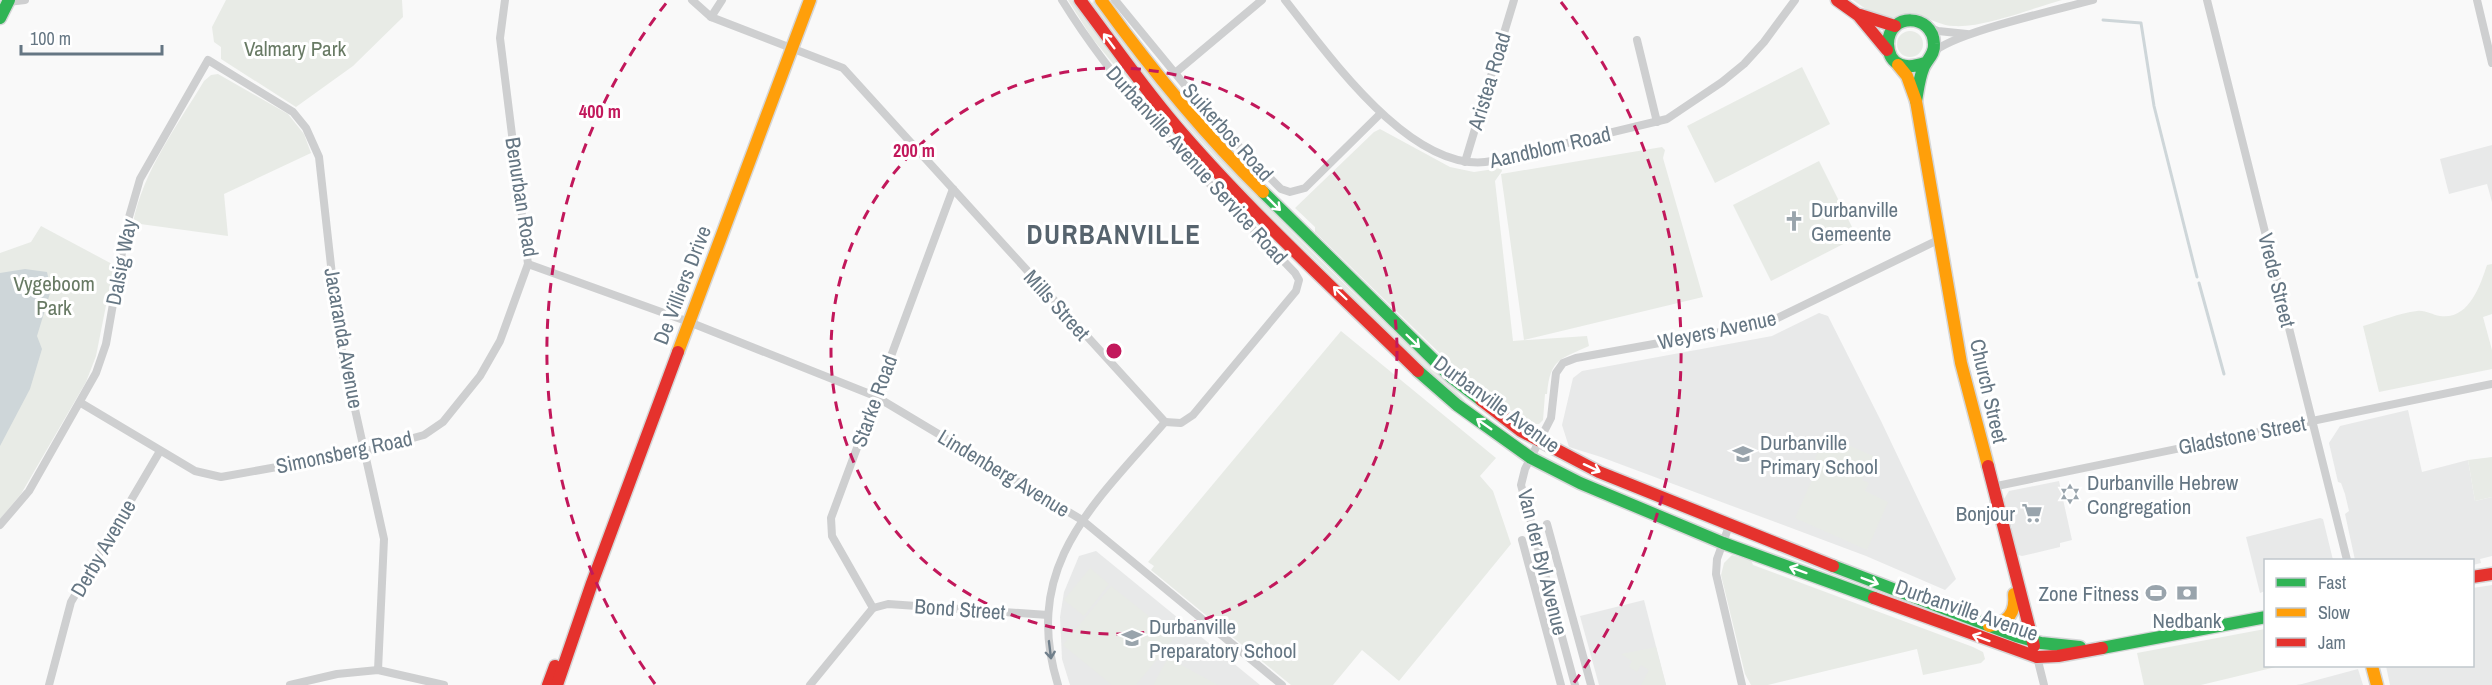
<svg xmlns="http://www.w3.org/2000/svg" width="2492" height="685" font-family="'Archivo Narrow',sans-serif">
  <rect width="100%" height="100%" fill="#f9f9f9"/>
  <g fill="#e8e9e9">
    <polygon points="2492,145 2492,202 2487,184 2449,194 2440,159"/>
    <polygon points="1819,313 1828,316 1881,421 1956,579 1945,590 1866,556 1601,457 1569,447 1562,425 1573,378 1582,371 1772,336"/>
    <polygon points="2408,410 2422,472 2468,460 2475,501 2492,497 2492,556 2480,559 2481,563 2473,565 2472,560 2355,560 2345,514 2349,511 2345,494 2341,483 2338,482 2329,443 2340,426"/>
    <polygon points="2059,481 2072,540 2060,543 2060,547 2022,556 2015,554 2009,529 2012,528 2004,499 2009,491"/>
    <polygon points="2320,518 2323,519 2333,560 2266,560 2265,591 2260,593 2246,537"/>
    <polygon points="1096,551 1260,685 1070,685 1062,659 1060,617 1064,592 1079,556"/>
    <polygon points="2492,585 2492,685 2390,685 2386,666 2472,666 2473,588"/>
    <polygon points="1644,600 1666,685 1599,685 1580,616"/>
    <polygon points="2358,669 2363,685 2296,685 2302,684"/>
  </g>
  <g fill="#e8ebe6">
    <polygon points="226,0 402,0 403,17 353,66 296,107 221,59 221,47 214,42 212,27"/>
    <polygon points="1068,0 1072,0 1154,109 1152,111 1092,38"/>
    <path d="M1853,0h209c-29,8 -79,28 -108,26 -13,0 -24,-8 -36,-10 -11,-1 -22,2 -32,1 -13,-2 -23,-10 -33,-17z"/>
    <path d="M1094,1c100,142 227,262 353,380l18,20 -1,1 -38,-33 -177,-174 -92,-102 -67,-88z"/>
    <circle cx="1910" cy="44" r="13"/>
    <polygon points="1802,67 1830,124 1715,183 1687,126"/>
    <path d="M218,74l70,40 16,20 7,19 -87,41 4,42 -95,-13c10,-52 44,-97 71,-142l7,-6z"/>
    <path d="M1380,129l70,38 24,5 27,-4 1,3 -7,10 18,160 74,-5 2,10c-28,13 -39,12 -42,48h-2l-2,26 -4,4h-10l-75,-57 -139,-135v-5l-20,-19 79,-76z"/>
    <polygon points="1662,147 1665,150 1663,158 1703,297 1524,340 1501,174"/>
    <polygon points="1819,161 1857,237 1771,281 1733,205"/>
    <polygon points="41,226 114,265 96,356 86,382 21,494 0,519 0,253 31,242"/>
    <path d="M2492,264v50l-9,3 9,33v19l-113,23 -16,-66c18,-5 36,-13 54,-15 9,-1 15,4 23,5 29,4 40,-30 47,-51z"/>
    <polygon points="1341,331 1496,458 1480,476 1493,491 1511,544 1399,681 1362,650 1333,685 1291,685 1151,570 1154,566 1148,562"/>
    <polygon points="1825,435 1873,456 1862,480 1869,483 1865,491 1888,502 1867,550 1795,518 1820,462 1815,459"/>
    <polygon points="2492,457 2492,497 2475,501 2468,460"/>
    <polygon points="1732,555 1751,560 1753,565 1973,647 1983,652 1985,659 1981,663 1923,675 1917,649 1768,685 1751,685 1745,674 1721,575 1724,563"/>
    <polygon points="1090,568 1109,584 1084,616 1064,600"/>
    <polygon points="1111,586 1175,637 1136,685 1112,685 1063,645"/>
    <polygon points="2265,629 2266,666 2280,666 2201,685 2144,685 2137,653"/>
    <polygon points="1656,647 1666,685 1641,685 1649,670 1641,665 1637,672 1629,667 1632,661 1621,654"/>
    <polygon points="1168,658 1218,685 1153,685"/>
  </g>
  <polygon fill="#ced6d9" points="25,269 47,272 51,290 37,336 42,349 30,389 0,446 0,273"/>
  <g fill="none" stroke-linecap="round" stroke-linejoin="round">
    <g stroke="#ced6d9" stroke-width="3">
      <polyline points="2103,20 2141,23 2154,106 2197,277"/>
      <polyline points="2199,283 2224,374"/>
    </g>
    <g stroke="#d5d6d7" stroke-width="15">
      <g id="fast">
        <polyline points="0,18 9,0"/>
        <path d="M1916,101c2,-11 3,-22 7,-32 3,-9 12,-14 11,-25 -1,-31 -46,-32 -46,0 1,24 20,25 37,19"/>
        <polyline points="1263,192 1451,377 1481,400"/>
        <polyline points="1418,371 1457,405 1531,458 1580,483 1723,543 1874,598"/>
        <polyline points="1833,566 2016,636 2041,643 2080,647"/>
        <polyline points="2102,648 2266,617"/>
      </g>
    </g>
    <g stroke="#d5d6d7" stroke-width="15">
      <g id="slow">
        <path d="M1101,0c49,68 102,133 162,192"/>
        <polyline points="1898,65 1907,76 1916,101 1961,363 1988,466"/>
        <polyline points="678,352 810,0"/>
        <path d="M1989,626c19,-3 27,-13 25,-32"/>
        <polyline points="2372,666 2377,685"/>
      </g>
    </g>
    <g stroke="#d5d6d7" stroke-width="15">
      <g id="jam">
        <path d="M1080,0c34,45 66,92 103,134 73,84 156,159 235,237"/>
        <polyline points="1837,0 1858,15 1887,50"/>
        <polyline points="1860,15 1895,26"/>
        <polyline points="1481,400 1521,431 1599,472 1833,566"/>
        <polyline points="1988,466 2034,646"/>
        <polyline points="2472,577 2492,574"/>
        <polyline points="1874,598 2037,657 2058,656 2102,648"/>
        <polyline points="548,685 555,666"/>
        <polyline points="557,685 592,583 678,352"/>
      </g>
    </g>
    <g stroke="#cecfd0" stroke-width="8">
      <polyline points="692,0 711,17 843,68 1165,422"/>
      <path d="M1062,0c63,102 151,187 233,273l4,7 -3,11 -103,124 -12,8 -16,-1"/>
      <polyline points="1115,0 1216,123 1281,189 1290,192 1305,188 1380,114"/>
      <path d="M1285,0c43,54 128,177 207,161l175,-42 55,-37 22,-18 20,-22 31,-42"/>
      <polyline points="2207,0 2347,560"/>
      <polyline points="2477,0 2492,63"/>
      <polyline points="8,2 25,0"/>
      <polyline points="711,17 722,0"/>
      <polyline points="1927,27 1938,31 1967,34"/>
      <polyline points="1637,40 1657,122"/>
      <path d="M1933,53c18,-20 128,-44 160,-53"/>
      <polyline points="1175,73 1262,0"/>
      <polyline points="1465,162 1514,0"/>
      <polyline points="528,264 689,322 875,396 1082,520 1282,685"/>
      <polyline points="81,403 195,471 221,477 366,451 424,435 443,422 480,376 500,341 528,264 500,38 505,0"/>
      <polyline points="1992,487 2492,384"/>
      <polyline points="1547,524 1591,685"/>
      <polyline points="0,525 29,491 96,373 106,344 127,224 140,179 208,60 293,112 306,128 319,157 336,311 342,351 384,539 378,670"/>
      <polyline points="1729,526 1717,559 1716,574 1742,685"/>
      <polyline points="1522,540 1561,685"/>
      <polyline points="873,608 832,536 831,518 953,189"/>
      <polyline points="873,608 888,604 1048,615"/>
      <polyline points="2037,657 2044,685"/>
      <polyline points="49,685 71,602 160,451"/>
      <polyline points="290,685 337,674 378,670 444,685"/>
      <polyline points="810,685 873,608"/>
      <path d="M1058,685c-37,-119 36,-181 107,-263"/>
      <polyline points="1575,685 1521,485 1525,469 1551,418 1556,373 1563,363 1576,358 1765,324 1940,239"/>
    </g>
    <use href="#fast" stroke="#30b455" stroke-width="12"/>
    <use href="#slow" stroke="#ff9f0a" stroke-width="12"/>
    <use href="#jam" stroke="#e5322d" stroke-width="12"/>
  </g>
  <defs><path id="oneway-shaft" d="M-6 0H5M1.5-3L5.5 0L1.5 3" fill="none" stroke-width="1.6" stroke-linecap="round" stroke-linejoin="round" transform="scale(1.5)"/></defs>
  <g stroke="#fff">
    <use href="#oneway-shaft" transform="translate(1109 41) rotate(-127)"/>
    <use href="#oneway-shaft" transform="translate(1274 204) rotate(45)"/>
    <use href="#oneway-shaft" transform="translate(1340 293) rotate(-136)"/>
    <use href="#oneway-shaft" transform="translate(1413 341) rotate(44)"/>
    <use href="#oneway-shaft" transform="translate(1484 424) rotate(-145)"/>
    <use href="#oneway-shaft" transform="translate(1592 468) rotate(25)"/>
    <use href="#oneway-shaft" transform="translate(1798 570) rotate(-160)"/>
    <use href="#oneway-shaft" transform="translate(1870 581) rotate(21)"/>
    <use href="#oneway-shaft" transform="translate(1981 638) rotate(-160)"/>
  </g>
  <use stroke="#707f8b" href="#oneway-shaft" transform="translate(1050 650) rotate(83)"/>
  <g fill="none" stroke="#c2185b" stroke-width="3" stroke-dasharray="10 8">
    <circle cx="1114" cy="351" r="283"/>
    <path d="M655 684A567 567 0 0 1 667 2M1561 2A567 567 0 0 1 1573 684"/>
  </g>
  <defs>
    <g id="church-bare" transform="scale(1.62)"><path d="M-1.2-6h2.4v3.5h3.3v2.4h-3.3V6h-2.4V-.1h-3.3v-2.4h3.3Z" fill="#99a4ac" stroke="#fff" stroke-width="2.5" paint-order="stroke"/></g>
    <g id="school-bare" transform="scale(1.62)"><path d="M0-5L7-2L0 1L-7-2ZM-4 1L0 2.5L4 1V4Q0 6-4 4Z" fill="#99a4ac" stroke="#fff" stroke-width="2.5" paint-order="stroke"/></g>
    <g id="synagogue-bare" transform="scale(1.62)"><path d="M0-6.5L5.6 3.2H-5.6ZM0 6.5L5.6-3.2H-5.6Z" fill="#99a4ac" stroke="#fff" stroke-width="2.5" paint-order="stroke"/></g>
    <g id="supermarket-bare" transform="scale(1.62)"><path d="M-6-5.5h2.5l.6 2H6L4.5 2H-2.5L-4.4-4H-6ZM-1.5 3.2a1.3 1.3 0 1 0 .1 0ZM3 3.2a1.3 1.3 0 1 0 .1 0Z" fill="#99a4ac" stroke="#fff" stroke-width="2.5" paint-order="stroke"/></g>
    <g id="stadium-bare" transform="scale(1.62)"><path d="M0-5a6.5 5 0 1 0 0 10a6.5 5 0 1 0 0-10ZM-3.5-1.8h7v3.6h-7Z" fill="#99a4ac" stroke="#fff" stroke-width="2.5" paint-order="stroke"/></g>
    <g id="bank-bare" transform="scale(1.62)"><path d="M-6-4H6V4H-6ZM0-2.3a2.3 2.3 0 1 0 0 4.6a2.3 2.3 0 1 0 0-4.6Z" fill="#99a4ac" stroke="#fff" stroke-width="2.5" paint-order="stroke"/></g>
  </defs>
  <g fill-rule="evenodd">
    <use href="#church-bare" x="1794" y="221"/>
    <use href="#school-bare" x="1743" y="454"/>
    <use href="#synagogue-bare" x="2070" y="494"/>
    <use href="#supermarket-bare" x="2032" y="513"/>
    <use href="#stadium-bare" x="2156" y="593"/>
    <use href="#bank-bare" x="2187" y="593"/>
    <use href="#school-bare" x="1132" y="638"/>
  </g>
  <g text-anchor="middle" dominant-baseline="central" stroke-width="6" stroke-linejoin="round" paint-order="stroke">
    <g font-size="21" fill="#687a64" stroke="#fff">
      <text x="295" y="48">Valmary Park</text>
      <text x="54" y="283">Vygeboom<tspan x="54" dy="24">Park</tspan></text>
    </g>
    <g font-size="21" fill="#657683" stroke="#fff">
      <text transform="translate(1489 81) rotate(-73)">Aristea Road</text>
      <text transform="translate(1228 132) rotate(48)">Suikerbos Road</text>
      <text transform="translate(1550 147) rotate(-13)">Aandblom Road</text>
      <text transform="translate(1197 165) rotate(48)">Durbanville Avenue Service Road</text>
      <text transform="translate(522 197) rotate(81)">Benurban Road</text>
      <text transform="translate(121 262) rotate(-79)">Dalsig Way</text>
      <text transform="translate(2277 280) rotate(76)">Vrede Street</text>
      <text transform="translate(682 285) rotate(-69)">De Villiers Drive</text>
      <text transform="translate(1057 305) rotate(48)">Mills Street</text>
      <text transform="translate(1717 330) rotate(-12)">Weyers Avenue</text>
      <text transform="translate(344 338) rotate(80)">Jacaranda Avenue</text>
      <text transform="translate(1989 391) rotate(77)">Church Street</text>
      <text transform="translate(874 401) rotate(-70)">Starke Road</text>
      <text transform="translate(1497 404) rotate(36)">Durbanville Avenue</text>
      <text transform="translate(2242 435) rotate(-11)">Gladstone Street</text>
      <text transform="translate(344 452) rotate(-12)">Simonsberg Road</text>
      <text transform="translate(1004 473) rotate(31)">Lindenberg Avenue</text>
      <text transform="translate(103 548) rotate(-60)">Derby Avenue</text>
      <text transform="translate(1543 562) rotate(76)">Van der Byl Avenue</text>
      <text transform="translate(960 609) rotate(4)">Bond Street</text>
      <text transform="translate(1967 610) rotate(19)">Durbanville Avenue</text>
    </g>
    <g font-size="21" fill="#657683" stroke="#fff" text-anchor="start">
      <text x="1811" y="209">Durbanville<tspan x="1811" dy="24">Gemeente</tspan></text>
      <text x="1760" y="442">Durbanville<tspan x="1760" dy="24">Primary School</tspan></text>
      <text x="2087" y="482">Durbanville Hebrew<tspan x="2087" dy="24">Congregation</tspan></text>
      <text x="2015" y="513" text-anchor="end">Bonjour</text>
      <text x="2139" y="593" text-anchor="end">Zone Fitness</text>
      <text x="2187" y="620" text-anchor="middle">Nedbank</text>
      <text x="1149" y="626">Durbanville<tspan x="1149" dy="24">Preparatory School</tspan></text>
    </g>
    <g font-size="27" font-weight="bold" letter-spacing="1.5" fill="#57646e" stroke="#fff">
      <text x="1114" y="234">DURBANVILLE</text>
    </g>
  </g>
  <circle cx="1114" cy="351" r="9" fill="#c2185b" stroke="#fff" stroke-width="3"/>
  <g font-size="18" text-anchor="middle" font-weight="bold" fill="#c2185b" stroke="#fff" stroke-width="6" stroke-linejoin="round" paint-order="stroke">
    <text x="600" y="118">400 m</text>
    <text x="914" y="157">200 m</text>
  </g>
  <rect x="2264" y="559" width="210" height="108" fill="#ffffff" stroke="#c1c8cd" stroke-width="1.5"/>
  <rect x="2276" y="578" width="30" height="9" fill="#30b455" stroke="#c1c8cd" stroke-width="1.5"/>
  <text x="2318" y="589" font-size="18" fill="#657683">Fast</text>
  <rect x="2276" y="608" width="30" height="9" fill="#ff9f0a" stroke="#c1c8cd" stroke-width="1.5"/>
  <text x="2318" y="619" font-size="18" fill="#657683">Slow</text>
  <rect x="2276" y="638" width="30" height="9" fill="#e5322d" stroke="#c1c8cd" stroke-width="1.5"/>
  <text x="2318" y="649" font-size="18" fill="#657683">Jam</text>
  <path d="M21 45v9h141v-9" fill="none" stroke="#657683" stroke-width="3"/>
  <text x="30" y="45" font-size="18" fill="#657683" stroke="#ffffff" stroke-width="4.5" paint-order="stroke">100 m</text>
</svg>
